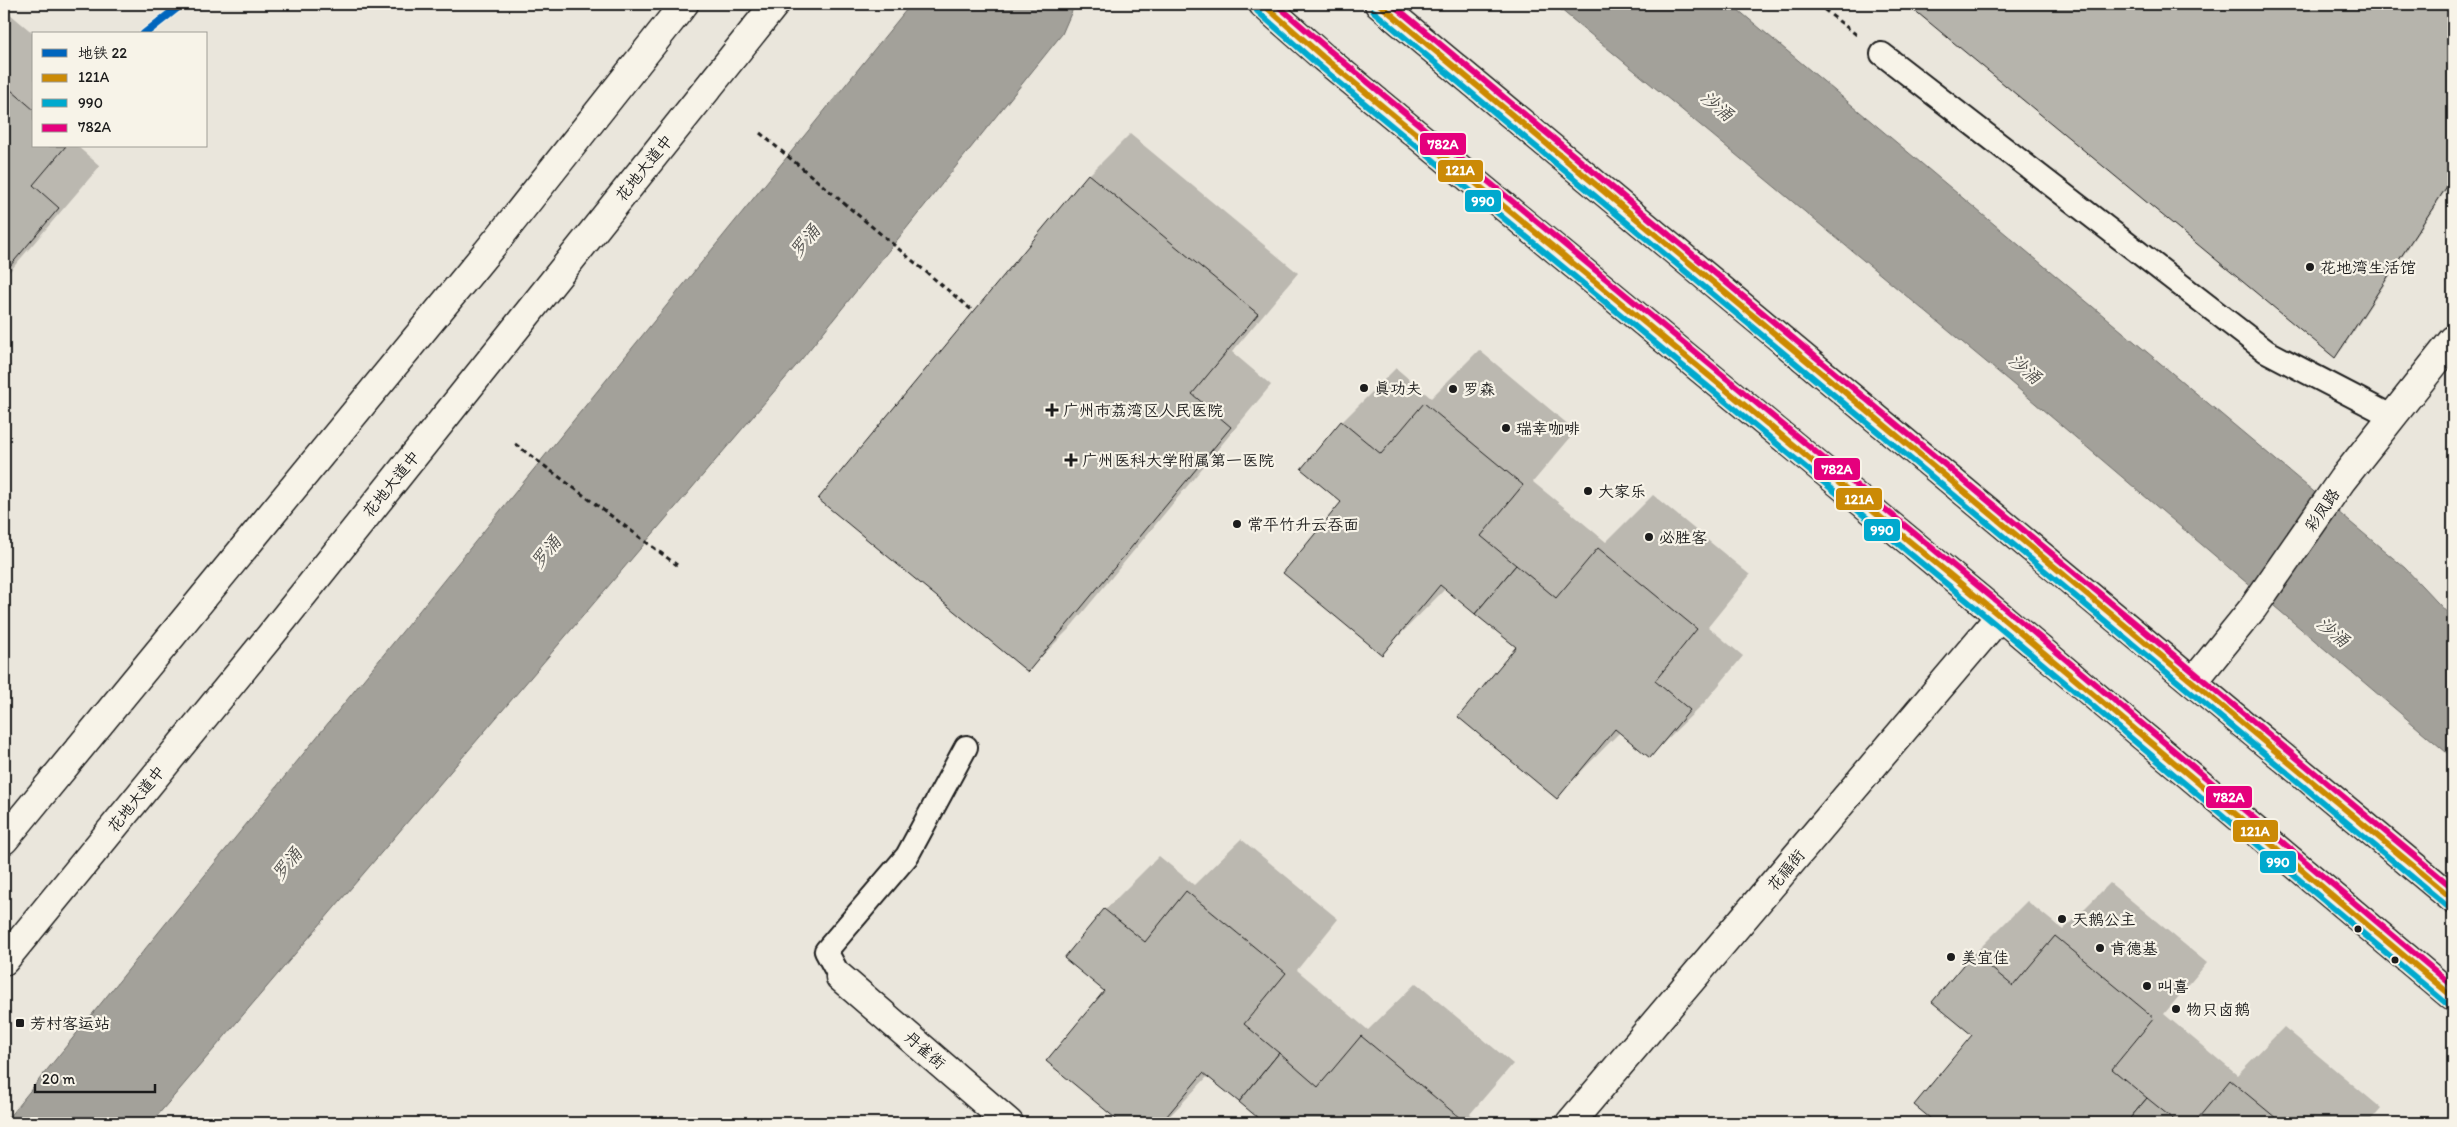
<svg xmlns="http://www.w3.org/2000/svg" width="2457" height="1127" font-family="Itim,'LXGW WenKai TC',sans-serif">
  <rect width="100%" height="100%" fill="#eae6dc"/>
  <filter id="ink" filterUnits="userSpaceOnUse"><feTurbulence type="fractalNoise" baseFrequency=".02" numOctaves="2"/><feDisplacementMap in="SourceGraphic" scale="10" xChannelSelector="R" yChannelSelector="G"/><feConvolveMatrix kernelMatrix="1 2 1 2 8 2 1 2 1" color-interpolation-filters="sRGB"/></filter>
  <g filter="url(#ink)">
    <g fill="#a3a19a" stroke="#6d6c68">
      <polygon points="911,4 1075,4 1062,34 801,360 151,1123 4,1123"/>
      <polygon points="1554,4 1731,4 2405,568 2453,619 2453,758 2009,381"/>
    </g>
    <g fill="#0003">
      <polygon points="1909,4 2453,4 2453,179 2343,348 2335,357"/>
      <polygon points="4,9 34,34 34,146 77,146 100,166 4,278"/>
      <polygon points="1130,134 1298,273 1232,352 1271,385 1069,629 1028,670 820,498 1089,175"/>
      <polygon points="1479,350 1576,431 1533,482 1570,512 1606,542 1653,495 1750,575 1708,627 1743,656 1704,703 1650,756 1620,732 1556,797 1518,647 1446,588 1382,653 1343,502 1303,469 1342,422 1396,368 1431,398"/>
      <polygon points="1241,839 1338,919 1297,970 1368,1030 1416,983 1513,1064 1470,1114 1481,1123 1266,1123 1209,1075 1163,1123 1123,1123 1047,1061 1106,991 1066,958 1105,910 1159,856 1194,885"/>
      <polygon points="2110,883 2207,963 2164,1014 2237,1075 2284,1027 2381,1108 2368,1123 2081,1123 2077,1120 2074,1123 1938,1123 1916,1105 1974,1035 1974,954 2027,901 2063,930"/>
    </g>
    <g fill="#b6b4ac" stroke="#1c1c1c">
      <polygon points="1907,4 2453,4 2453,177 2335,358"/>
      <polygon points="4,84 34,110 34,146 66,146 33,185 59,208 4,273"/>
      <polygon points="1088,174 1258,314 1192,394 1231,427 1028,672 818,499"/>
      <polygon points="1424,403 1523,485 1481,536 1516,565 1475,614 1440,585 1382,655 1283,573 1341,502 1301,469 1341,421 1381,454"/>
      <polygon points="1598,548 1697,629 1655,681 1690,710 1650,758 1615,729 1557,799 1458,717 1516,647 1475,614 1516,565 1556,598"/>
      <polygon points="1186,891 1286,973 1244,1024 1279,1053 1239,1102 1203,1073 1161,1123 1121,1123 1046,1061 1104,991 1064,958 1104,909 1145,942"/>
      <polygon points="2055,936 2154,1018 2112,1069 2147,1098 2126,1123 2079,1123 2072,1117 2066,1123 1936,1123 1914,1105 1972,1035 1932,1002 1973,953 2013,986"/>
      <polygon points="1361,1036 1460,1118 1456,1123 1264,1123 1239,1102 1279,1053 1318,1087"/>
      <polygon points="2230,1080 2282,1123 2194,1123"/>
      <polygon points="2147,1098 2178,1123 2126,1123"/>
    </g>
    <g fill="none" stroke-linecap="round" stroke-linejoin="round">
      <g stroke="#1c1c1c" stroke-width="26">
        <g id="service">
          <polyline points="1882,54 2266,351 2393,417"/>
          <polyline points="840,977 826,951 907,856 966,747"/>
        </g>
      </g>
      <g stroke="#1c1c1c" stroke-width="31">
        <g id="minor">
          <polyline points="2193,682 2253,608 2342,480 2453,340"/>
          <polyline points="840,977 1009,1123"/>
          <polyline points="1570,1123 2000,616"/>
        </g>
      </g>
      <g stroke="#1c1c1c" stroke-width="31">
        <g id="secondary">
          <polyline points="1263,4 1323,57 2000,616 2453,997"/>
          <polyline points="1379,4 2453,899"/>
        </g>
      </g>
      <g stroke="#1c1c1c" stroke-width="31">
        <g id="primary">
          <polyline points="4,840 501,235 684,4"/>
          <polyline points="4,961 270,636 775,4"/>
        </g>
      </g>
      <g stroke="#1c1c1c" stroke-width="3" stroke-dasharray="5 4" stroke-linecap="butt">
        <polyline points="1817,4 1858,36"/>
        <polyline points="760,133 974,312"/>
        <polyline points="515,444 677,565"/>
      </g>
      <use href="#service" stroke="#f7f3e8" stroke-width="22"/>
      <use href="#minor" stroke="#f7f3e8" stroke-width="28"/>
      <use href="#secondary" stroke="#f7f3e8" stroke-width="28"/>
      <use href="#primary" stroke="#f7f3e8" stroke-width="28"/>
      <g stroke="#f7f3e8" stroke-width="10">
        <g id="bus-1">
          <polyline points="1263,4 1323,57 2000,616 2453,997"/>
          <polyline points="1379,4 2453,899"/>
        </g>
      </g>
      <g stroke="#f7f3e8" stroke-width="10">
        <g id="bus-2">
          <polyline points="1257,11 1317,64 1994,623 2447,1004"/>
          <polyline points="1373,11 2447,906"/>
        </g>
      </g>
      <g stroke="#f7f3e8" stroke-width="10">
        <g id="bus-3">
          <polyline points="1276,4 1329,50 2006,609 2453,986"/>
          <polyline points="1392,4 2453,888"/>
        </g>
      </g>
      <use href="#bus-1" stroke="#cb8a06" stroke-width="6"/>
      <use href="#bus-2" stroke="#00a9ce" stroke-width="6"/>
      <use href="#bus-3" stroke="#e5007d" stroke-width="6"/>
      <g stroke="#f7f3e8" stroke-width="11">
        <polyline id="metro-1" points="144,34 182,4"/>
      </g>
      <use href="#metro-1" stroke="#0065bd" stroke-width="8"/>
    </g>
  </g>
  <g fill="#1c1c1c" stroke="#f7f3e8" stroke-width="2">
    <circle cx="2310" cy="267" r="5"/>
    <circle cx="1364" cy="388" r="5"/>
    <circle cx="1453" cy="389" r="5"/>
    <path d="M1049.5 402.5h5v5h5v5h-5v5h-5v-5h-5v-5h5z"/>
    <circle cx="1506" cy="428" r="5"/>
    <path d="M1068.5 452.5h5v5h5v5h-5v5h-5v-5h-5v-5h5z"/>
    <circle cx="1588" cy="491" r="5"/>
    <circle cx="1237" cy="524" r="5"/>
    <circle cx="1649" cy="537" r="5"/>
    <circle cx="2062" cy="919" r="5"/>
    <circle cx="2358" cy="929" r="4.5"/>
    <circle cx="2100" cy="948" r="5"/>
    <circle cx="1951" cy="957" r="5"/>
    <circle cx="2395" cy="960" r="4.5"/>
    <circle cx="2147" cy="986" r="5"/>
    <circle cx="2176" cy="1009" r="5"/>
    <rect x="15" y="1018" width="10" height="10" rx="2.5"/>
  </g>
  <g text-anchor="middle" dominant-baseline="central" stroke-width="4.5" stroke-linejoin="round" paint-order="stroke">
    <g font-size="16" fill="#1c1c1c" stroke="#f7f3e8">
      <text transform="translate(644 168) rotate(-51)">花地大道中</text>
      <text transform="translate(391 484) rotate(-51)">花地大道中</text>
      <text transform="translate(2322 510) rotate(-55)">彩凤路</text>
      <text transform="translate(136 799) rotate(-51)">花地大道中</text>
      <text transform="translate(1786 870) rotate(-50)">花福街</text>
      <text transform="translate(925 1050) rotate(41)">丹雀街</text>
    </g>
    <g font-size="16" fill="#1c1c1c" stroke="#f7f3e8" text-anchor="start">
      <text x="2320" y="267">花地湾生活馆</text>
      <text x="1374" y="388">真功夫</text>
      <text x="1463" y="389">罗森</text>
      <text x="1063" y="410">广州市荔湾区人民医院</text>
      <text x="1516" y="428">瑞幸咖啡</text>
      <text x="1082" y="460">广州医科大学附属第一医院</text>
      <text x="1598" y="491">大家乐</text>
      <text x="1247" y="524">常平竹升云吞面</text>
      <text x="1659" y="537">必胜客</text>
      <text x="2072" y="919">天鹅公主</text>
      <text x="2110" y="948">肯德基</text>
      <text x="1961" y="957">美宜佳</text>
      <text x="2157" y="986">叫喜</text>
      <text x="2186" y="1009">物只卤鹅</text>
      <text x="30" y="1023">芳村客运站</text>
    </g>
    <g font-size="18" font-style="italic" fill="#52514e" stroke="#f7f3e8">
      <text transform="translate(1717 106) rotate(40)">沙涌</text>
      <text transform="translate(805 241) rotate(-50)">罗涌</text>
      <text transform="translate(2025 369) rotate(40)">沙涌</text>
      <text transform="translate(546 552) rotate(-50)">罗涌</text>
      <text transform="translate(2333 632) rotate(40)">沙涌</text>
      <text transform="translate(287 864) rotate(-50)">罗涌</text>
    </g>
  </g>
  <g stroke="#f7f3e8" stroke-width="2">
    <rect x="1419" y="132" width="48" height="24" rx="5" fill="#e5007d"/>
    <rect x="1437" y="159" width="47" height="24" rx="5" fill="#cb8a06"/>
    <rect x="1464" y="189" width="38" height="24" rx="5" fill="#00a9ce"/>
    <rect x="1813" y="457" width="48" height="24" rx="5" fill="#e5007d"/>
    <rect x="1835" y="487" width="48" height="24" rx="5" fill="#cb8a06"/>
    <rect x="1863" y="518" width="38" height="24" rx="5" fill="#00a9ce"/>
    <rect x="2205" y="785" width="48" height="24" rx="5" fill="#e5007d"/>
    <rect x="2232" y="819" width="47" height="24" rx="5" fill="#cb8a06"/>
    <rect x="2259" y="850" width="38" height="24" rx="5" fill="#00a9ce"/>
  </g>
  <g font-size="14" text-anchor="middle" font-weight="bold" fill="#fff">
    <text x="1443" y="149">782A</text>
    <text x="1460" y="175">121A</text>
    <text x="1483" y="206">990</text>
    <text x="1837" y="474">782A</text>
    <text x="1859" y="504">121A</text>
    <text x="1882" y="535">990</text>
    <text x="2229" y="802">782A</text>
    <text x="2255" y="836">121A</text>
    <text x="2278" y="867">990</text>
  </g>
  <rect width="2457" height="1127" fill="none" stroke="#f7f3e8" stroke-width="20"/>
  <rect x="10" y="10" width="2437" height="1107" fill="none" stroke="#1c1c1c" stroke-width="2" filter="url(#ink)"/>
  <rect x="32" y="32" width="175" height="115" fill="#f7f3e8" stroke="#9f9d96"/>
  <rect x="42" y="49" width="25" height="8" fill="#0065bd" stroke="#9f9d96"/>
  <text x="78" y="58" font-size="15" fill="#1c1c1c">地铁 22</text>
  <rect x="42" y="74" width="25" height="8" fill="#cb8a06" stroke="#9f9d96"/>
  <text x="78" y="82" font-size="15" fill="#1c1c1c">121A</text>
  <rect x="42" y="99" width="25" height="8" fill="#00a9ce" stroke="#9f9d96"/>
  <text x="78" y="108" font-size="15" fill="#1c1c1c">990</text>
  <rect x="42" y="124" width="25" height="8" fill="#e5007d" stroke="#9f9d96"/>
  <text x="78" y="132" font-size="15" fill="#1c1c1c">782A</text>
  <path d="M35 1084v8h120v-8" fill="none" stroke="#1c1c1c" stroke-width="2.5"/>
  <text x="42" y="1084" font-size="15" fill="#1c1c1c" stroke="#f7f3e8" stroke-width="4" paint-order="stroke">20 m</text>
</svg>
